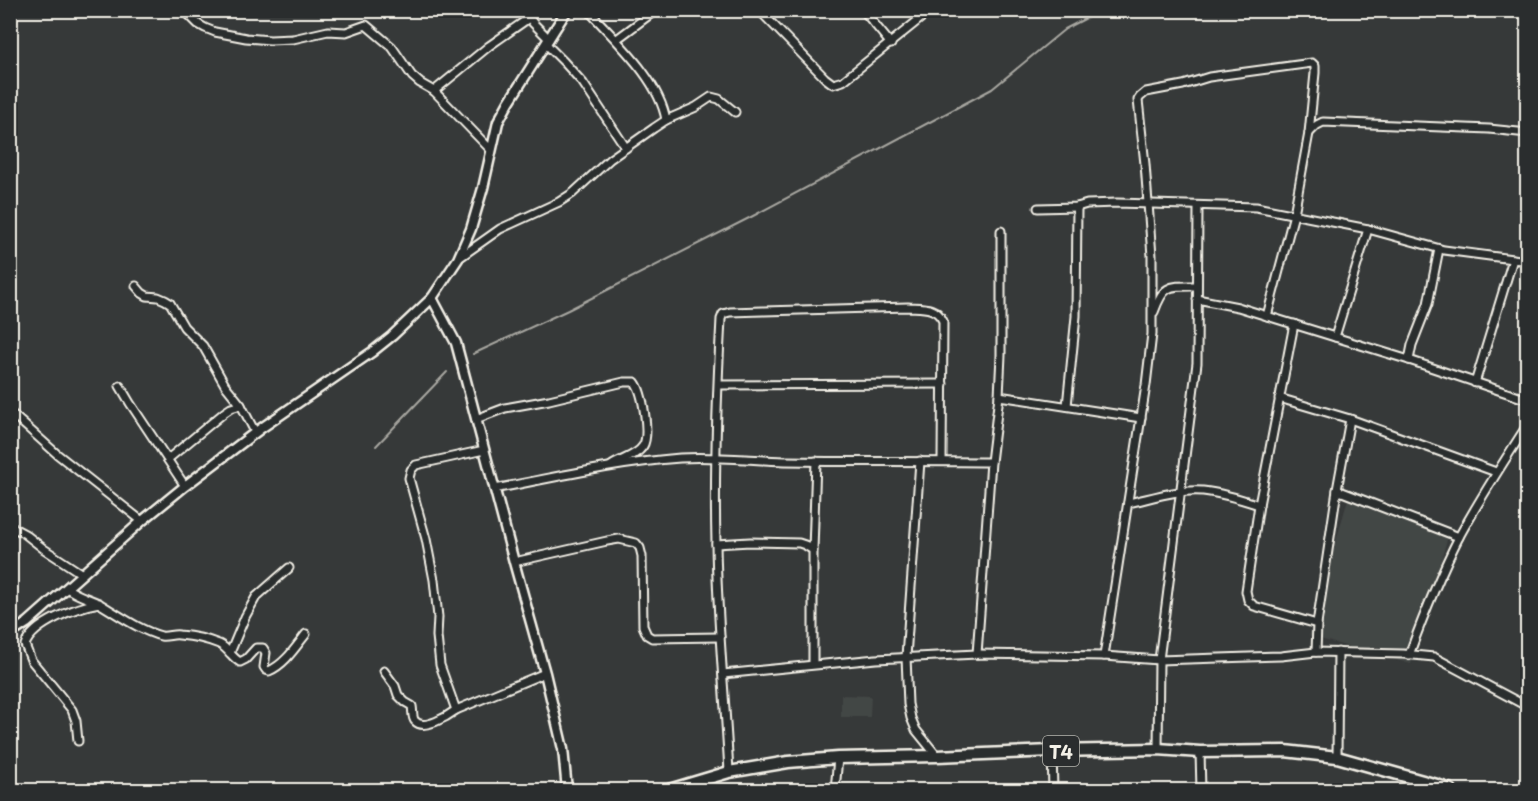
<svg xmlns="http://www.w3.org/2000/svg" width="1538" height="801" font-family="'Playpen Sans',sans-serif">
  <rect width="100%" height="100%" fill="#363939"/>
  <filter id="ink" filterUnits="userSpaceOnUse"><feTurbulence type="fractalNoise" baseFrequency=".0167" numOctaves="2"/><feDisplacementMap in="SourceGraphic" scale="12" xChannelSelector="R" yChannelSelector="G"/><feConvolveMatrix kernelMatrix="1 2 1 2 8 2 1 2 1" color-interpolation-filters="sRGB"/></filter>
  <g filter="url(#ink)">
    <g fill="#434645">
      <polygon points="1348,499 1449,533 1411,664 1309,636"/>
      <polygon points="841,695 871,696 870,717 841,717"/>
    </g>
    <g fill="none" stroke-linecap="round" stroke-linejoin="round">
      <g stroke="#a8a7a1" stroke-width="2">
        <polyline points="473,354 568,310 753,216 992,89 1065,29 1102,10"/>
        <polyline points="376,446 447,372"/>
      </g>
      <g stroke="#f4f1e8" stroke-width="11">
        <g id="minor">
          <polyline points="184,10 198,24 205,28 215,32 246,38 270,40 293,39 328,31 346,32 366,25 392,47 412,76 420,83 434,91 490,149"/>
          <polyline points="524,10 533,23 549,39"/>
          <path d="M588,10c27,30 71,69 78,110"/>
          <polyline points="759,10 825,78 833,84 843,81 931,10"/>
          <polyline points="863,10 891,44"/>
          <polyline points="617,39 656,10"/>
          <polyline points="546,44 564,62 583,83 626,148"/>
          <polyline points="434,91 489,46 529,18"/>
          <polyline points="1309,133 1317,125 1323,122 1489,129 1528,133"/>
          <polyline points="1038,208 1077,207 1087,204 1117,203 1256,207 1368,229 1444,250 1528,261"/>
          <polyline points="459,258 500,229 559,202 573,193 610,159 654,128 666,120 696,107 711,97 719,99 735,112"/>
          <polyline points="136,286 142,293 147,296 158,297 165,300 170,303 184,327 203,346 225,385 241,405 255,432"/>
          <polyline points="1197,299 1238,307 1267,316 1409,360 1528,400"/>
          <path d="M1154,312c10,-28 15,-26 43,-26"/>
          <polyline points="1294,324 1259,505 1246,591 1248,600 1254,606 1317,624"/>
          <polyline points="1335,337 1368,229"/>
          <polyline points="1409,360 1412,345 1428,304 1439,249"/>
          <polyline points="1475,383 1513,259"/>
          <polyline points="719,385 943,384"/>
          <polyline points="120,386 130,403 185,486"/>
          <polyline points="999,396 1141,418"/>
          <polyline points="1279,398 1350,419 1496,472"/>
          <polyline points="1067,406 1076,316 1077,207"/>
          <polyline points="10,412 57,454 142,521"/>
          <path d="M476,419l29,-11 44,-8 75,-18h11c8,10 15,53 8,64 -7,11 -23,13 -32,20"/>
          <polyline points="484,450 416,465 411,470 409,478 426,539 434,580 438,617 437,636 440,665 456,710 545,673"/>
          <polyline points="168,459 225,412 231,408 241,405"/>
          <polyline points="920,461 906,657 908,704 911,718 916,730 937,756"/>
          <path d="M494,489c62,-12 123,-26 186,-31 35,-2 70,2 105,3 69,1 137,0 206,1"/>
          <polyline points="1337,490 1459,537"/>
          <path d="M1128,503c24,-5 50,-14 75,-12 19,2 38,8 56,14"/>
          <polyline points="10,526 25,534 44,549 82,574"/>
          <polyline points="716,544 750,542 799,543 805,545 813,550"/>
          <polyline points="514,562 607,541 619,539 636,543 640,548 642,556 643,626 647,635 652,638 720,637"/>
          <path d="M67,588c10,8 22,10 33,16 19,11 39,26 61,32 6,1 12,-2 18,-1 13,1 28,4 40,9 9,4 13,14 21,18l6,-3 10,-11h7l3,5 -2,14 2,3 3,1c16,-7 26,-23 37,-37"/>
          <polyline points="1316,652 1317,624 1337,490 1350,419"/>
          <polyline points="230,653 245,617 256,597 289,568"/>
          <polyline points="977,654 991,462 999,396 1001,355 1001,231"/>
          <path d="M1409,655c15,-41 31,-81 51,-120 21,-38 44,-74 68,-111"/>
          <polyline points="1104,656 1146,385 1152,334 1152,256 1145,164 1138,100 1140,97 1146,92 1183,85 1209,77 1312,63 1315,66 1315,73 1309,133 1294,214 1267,316"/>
          <polyline points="813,664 813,550 816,461"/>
          <path d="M384,671l11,15 3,9 7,7 7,4c1,5 0,12 3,15 9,10 33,-5 41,-11"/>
          <polyline points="723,674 876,659 977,654 1104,656 1159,660 1281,656 1316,652 1403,654 1434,657 1528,707"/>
          <path d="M78,741l-2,-20 -4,-11 -41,-50 -6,-15c8,-22 52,-38 74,-42"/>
          <polyline points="1158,749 1159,660 1197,363 1198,206"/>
          <polyline points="1052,751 1053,790"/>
          <polyline points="1200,752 1201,790"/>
          <polyline points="1337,757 1338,652"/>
          <path d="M729,772c-4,-76 -12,-152 -13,-229 -2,-74 1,-149 5,-224l2,-5 7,-2 178,-5c15,1 28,-1 35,14l-1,140"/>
          <polyline points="835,790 838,758"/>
        </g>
      </g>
      <g stroke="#f4f1e8" stroke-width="13">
        <g id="tertiary">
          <polyline points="432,298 456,343 514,562 545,673 563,749 567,790"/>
          <polyline points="10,634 27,623 142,521 185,486 260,429 372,352 392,336 432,298 458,259 471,229 483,188 498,122 509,102 567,10"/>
        </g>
      </g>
      <g stroke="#f4f1e8" stroke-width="15">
        <polyline id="trunk" points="669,790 729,772 788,762 838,758 937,756 1052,751 1158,749 1200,752 1285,751 1337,757 1437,785 1451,790"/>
      </g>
      <use href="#minor" stroke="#2a2d2e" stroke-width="7"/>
      <use href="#tertiary" stroke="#2a2d2e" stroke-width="8"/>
      <use href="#trunk" stroke="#2a2d2e" stroke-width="10"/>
    </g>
  </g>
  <g text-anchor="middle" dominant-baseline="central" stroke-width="5" stroke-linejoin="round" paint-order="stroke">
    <rect fill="#2a2d2e" stroke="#b7b6b0" stroke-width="1.5" x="1043" y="736" width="36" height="30" rx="4.5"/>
    <g font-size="18" font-weight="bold" fill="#f4f1e8">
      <text x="1061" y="751">T4</text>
    </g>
  </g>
  <rect width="1538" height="801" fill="none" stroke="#2a2d2e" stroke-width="36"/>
  <rect x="18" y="18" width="1502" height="765" fill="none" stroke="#f4f1e8" stroke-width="2" filter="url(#ink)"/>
</svg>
